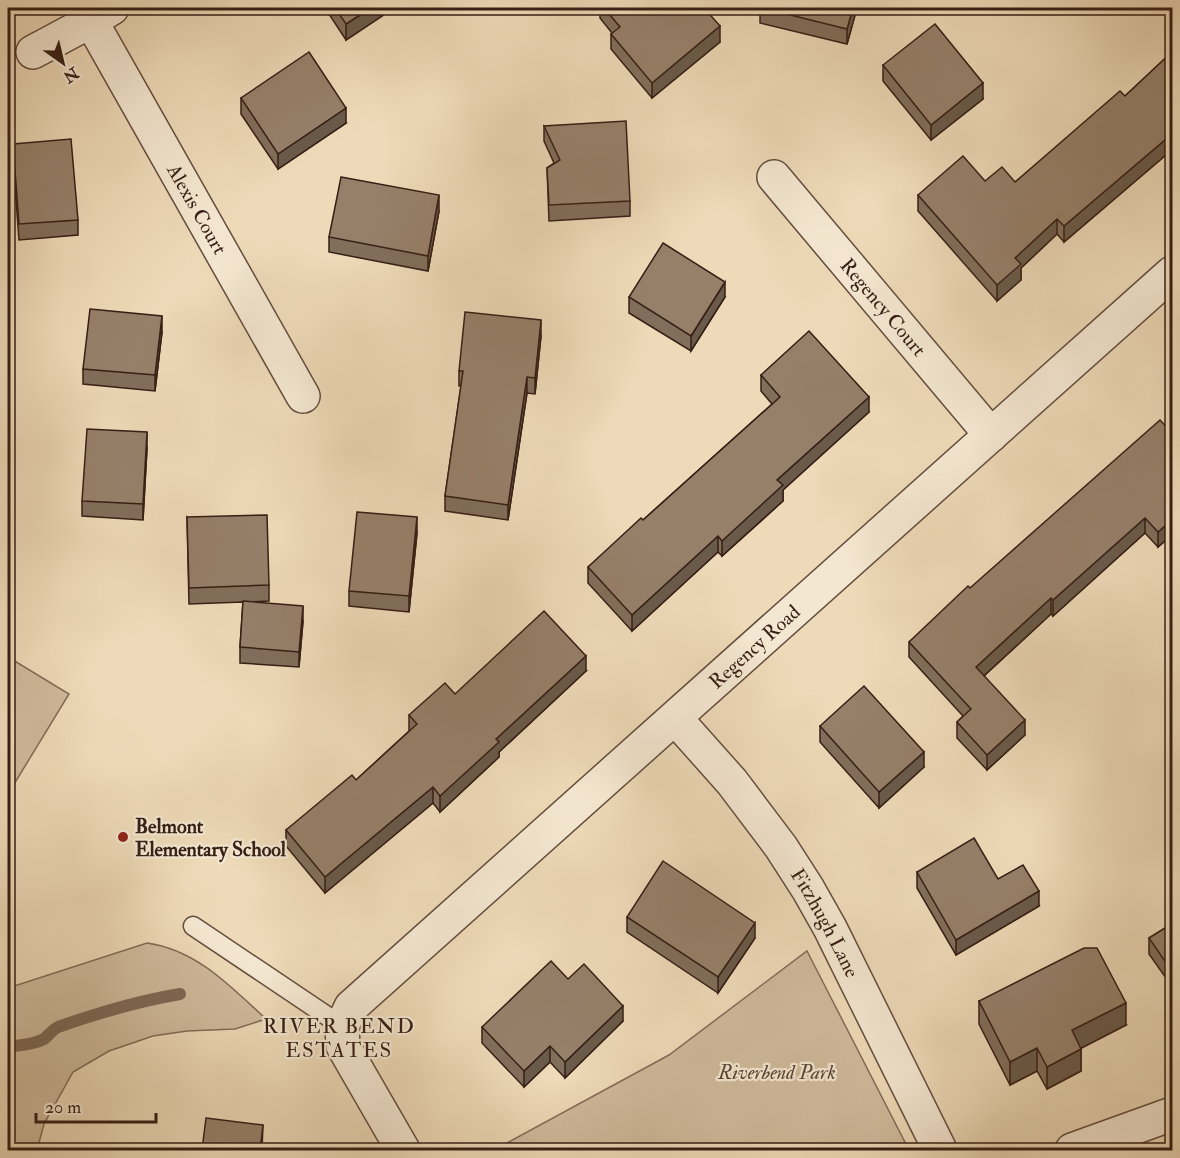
<svg xmlns="http://www.w3.org/2000/svg" width="1180" height="1158" font-family="'IM FELL Double Pica',serif">
  <rect width="100%" height="100%" fill="#eedab8"/>
  <filter id="stains"><feTurbulence type="fractalNoise" baseFrequency=".00333" numOctaves="4"/><feColorMatrix values="0 0 0 0 .2 0 0 0 0 .09 0 0 0 0 .02 0 0 0 .5 -.17"/></filter>
  <radialGradient id="worn" r=".72"><stop offset=".6" stop-color="#630" stop-opacity="0"/><stop offset="1" stop-color="#630" stop-opacity=".3"/></radialGradient>
  <g fill="#cfba9c" stroke="#826c58" stroke-width="1.5">
    <polygon points="8,657 69,694 8,794"/>
    <path d="M147,943c50,7 83,43 119,76l-31,10 -48,2 -34,5 -44,15 -36,21 -29,52 -7,26h-29v-162z"/>
    <polygon points="807,951 909,1150 494,1150 669,1055"/>
  </g>
  <g fill="none" stroke-linecap="round" stroke-linejoin="round">
    <path stroke="#7f6856" stroke-width="12" d="M8,1047c11,-2 25,-2 36,-8 5,-4 8,-9 14,-12 40,-14 80,-26 122,-33"/>
    <g stroke="#644d3e" stroke-width="21">
      <polyline id="lane" points="193,926 342,1026"/>
    </g>
    <g stroke="#644d3e" stroke-width="36">
      <g id="street">
        <path id="s1" d="M91,21l212,375"/>
        <polyline points="33,52 91,21 112,8"/>
        <path id="s2" d="M774,177l217,258"/>
        <path id="s3" d="M675,718l57,64 49,65 27,42 22,39 110,222"/>
        <path id="s4" d="M403,1150l-60,-104 -1,-20 9,-19 821,-734"/>
        <polyline points="1072,1150 1172,1114"/>
      </g>
    </g>
    <use href="#lane" stroke="#f4e7d1" stroke-width="18"/>
    <use href="#street" stroke="#f4e7d1" stroke-width="33"/>
  </g>
  <g fill="#816e5b" stroke="#361e15" stroke-width="1.5">
    <polygon points="325,8 394,8 346,40"/>
    <polygon points="600,8 704,8 720,42 652,98 611,49 611,34 612,33 600,18"/>
    <polygon points="760,8 857,8 847,44 760,23"/>
    <polygon points="1173,51 1173,149 1064,242 1057,234 1021,268 1021,280 997,301 918,211 918,195 985,181 1015,182 1125,96"/>
    <polygon points="883,65 983,99 931,140 883,81"/>
    <polygon points="241,98 346,123 278,169 241,114"/>
    <polygon points="544,126 630,201 630,216 549,221 547,168 554,163 544,141"/>
    <polygon points="13,144 78,220 78,235 19,240 13,160"/>
    <polygon points="439,211 428,271 329,252 329,237"/>
    <polygon points="629,297 725,297 691,351 629,313"/>
    <polygon points="162,332 155,391 83,384 83,369"/>
    <polygon points="541,336 535,394 527,393 508,520 445,511 445,496 461,386 459,386 459,371"/>
    <polygon points="761,375 869,412 783,490 783,501 722,556 718,552 632,631 588,583 588,567 643,520 772,404 761,391"/>
    <polygon points="1173,434 1173,534 1158,547 1145,533 1053,616 1051,614 984,676 1025,735 987,770 957,738 957,722 963,716 909,657 909,642 970,588"/>
    <polygon points="147,448 143,520 82,516 82,501"/>
    <polygon points="187,517 269,585 269,601 248,602 303,621 299,667 240,663 240,647 243,602 189,604"/>
    <polygon points="417,533 409,612 349,606 349,591"/>
    <polygon points="586,671 499,752 499,757 440,812 433,803 325,893 286,846 286,830 356,780 409,731 409,715 455,694"/>
    <polygon points="820,726 924,767 879,808 820,742"/>
    <polygon points="917,872 1039,906 956,955 917,888"/>
    <polygon points="627,917 755,938 718,993 627,932"/>
    <polygon points="1173,923 1173,988 1149,954 1149,938"/>
    <polygon points="568,979 623,1021 565,1078 550,1062 524,1087 482,1043 482,1027"/>
    <polygon points="979,1001 1126,1025 1081,1048 1081,1071 1047,1089 1037,1071 1010,1085 979,1024"/>
  </g>
  <g fill="#695a4a" stroke="#361e15" stroke-width="1.5">
    <polygon points="371,8 394,8 346,40 346,24"/>
    <polygon points="853,8 857,8 847,44 847,29"/>
    <polygon points="720,26 720,42 652,98 652,83"/>
    <polygon points="983,83 983,99 931,140 931,125"/>
    <polygon points="346,108 346,123 278,169 278,154"/>
    <polygon points="1173,133 1173,149 1064,242 1064,226"/>
    <polygon points="439,195 439,211 428,271 428,256"/>
    <polygon points="1057,219 1057,234 1021,268 1021,280 997,301 997,285 1015,258"/>
    <polygon points="725,282 725,297 691,351 691,336"/>
    <polygon points="162,316 162,332 155,391 155,375"/>
    <polygon points="541,320 541,336 535,394 535,378"/>
    <polygon points="527,377 527,393 508,520 508,505"/>
    <polygon points="869,397 869,412 783,490 783,501 722,556 722,541 777,480"/>
    <polygon points="147,432 147,448 143,520 143,504"/>
    <polygon points="417,517 417,533 409,612 409,596"/>
    <polygon points="1145,518 1145,533 1053,616 1053,600"/>
    <polygon points="1173,519 1173,534 1158,547 1158,532"/>
    <polygon points="718,536 718,552 632,631 632,615"/>
    <polygon points="1051,598 1051,614 976,683 976,667"/>
    <polygon points="303,606 303,621 299,667 299,652"/>
    <polygon points="586,656 586,671 499,752 499,757 440,812 440,796 496,739"/>
    <polygon points="1025,720 1025,735 987,770 987,755"/>
    <polygon points="924,752 924,767 879,808 879,792"/>
    <polygon points="433,787 433,803 325,893 325,877"/>
    <polygon points="1039,891 1039,906 956,955 956,940"/>
    <polygon points="755,923 755,938 718,993 718,977"/>
    <polygon points="1126,1003 1126,1025 1072,1053 1072,1030"/>
    <polygon points="623,1006 623,1021 565,1078 565,1062"/>
    <polygon points="550,1046 550,1062 524,1087 524,1071"/>
    <polygon points="1037,1048 1037,1071 1010,1085 1010,1062"/>
    <polygon points="1081,1049 1081,1071 1047,1089 1047,1067"/>
    <polygon points="263,1125 262,1150 260,1150"/>
  </g>
  <g fill="#96806a" stroke="#361e15" stroke-width="1.5">
    <polygon points="335,8 371,8 346,24"/>
    <polygon points="604,8 704,8 720,26 652,83 611,34 620,27"/>
    <polygon points="762,8 853,8 847,29"/>
    <polygon points="935,24 983,83 931,125 883,65"/>
    <polygon points="1173,51 1173,133 1064,226 1057,219 1015,258 1021,264 997,285 918,195 963,156 985,181 1002,167 1015,182 1120,91 1125,96"/>
    <polygon points="309,52 346,108 278,154 241,98"/>
    <polygon points="626,121 630,201 549,205 547,168 560,160 544,126"/>
    <polygon points="71,139 78,220 19,224 13,144"/>
    <polygon points="341,177 439,195 428,256 329,237"/>
    <polygon points="663,243 725,282 691,336 629,297"/>
    <polygon points="90,309 162,316 155,375 83,369"/>
    <polygon points="465,312 541,320 535,378 527,377 508,505 445,496 463,371 459,371"/>
    <polygon points="809,331 869,397 777,480 783,485 722,541 718,536 632,615 588,567 641,518 643,520 780,397 761,375"/>
    <polygon points="1160,420 1173,434 1173,519 1158,532 1145,518 1053,600 1051,598 976,667 1025,720 987,755 957,722 971,709 909,642 968,586 970,588"/>
    <polygon points="87,429 147,432 143,504 82,501"/>
    <polygon points="357,512 417,517 409,596 349,591"/>
    <polygon points="267,515 269,585 189,588 187,517"/>
    <polygon points="243,601 303,606 299,652 240,647"/>
    <polygon points="544,611 586,656 496,739 499,742 440,796 433,787 325,877 286,830 352,775 356,780 417,724 409,715 445,683 455,694"/>
    <polygon points="864,686 924,752 879,792 820,726"/>
    <polygon points="974,838 998,879 1023,865 1039,891 956,940 917,872"/>
    <polygon points="663,861 755,923 718,977 627,917"/>
    <polygon points="1173,923 1173,973 1149,938"/>
    <polygon points="1084,948 1097,948 1126,1003 1072,1030 1081,1049 1047,1067 1037,1048 1010,1062 979,1001"/>
    <polygon points="551,961 568,979 584,964 623,1006 565,1062 550,1046 524,1071 482,1027"/>
    <polygon points="206,1118 263,1125 260,1150 202,1150"/>
  </g>
  <circle fill="#8f2418" stroke="#f4e7d1" stroke-width="2" cx="123" cy="837" r="6"/>
  <g text-anchor="middle" dominant-baseline="central" stroke-width="4.5" stroke-linejoin="round" paint-order="stroke">
    <g font-size="20" fill="#361e15" stroke="#f4e7d1">
      <text stroke="none"><textPath href="#s1" startOffset="216">Alexis Court</textPath></text>
      <text stroke="none"><textPath href="#s2" startOffset="170">Regency Court</textPath></text>
      <text stroke="none"><textPath href="#s4" startOffset="702">Regency Road</textPath></text>
      <text stroke="none"><textPath href="#s3" startOffset="255">Fitzhugh Lane</textPath></text>
    </g>
    <g font-size="20" font-weight="bold" fill="#361e15" stroke="#f4e7d1" text-anchor="start">
      <text x="135" y="826">Belmont<tspan x="135" dy="23">Elementary School</tspan></text>
    </g>
    <g font-size="20" font-style="italic" fill="#5c4537" stroke="#f4e7d1">
      <text x="777" y="1072">Riverbend Park</text>
    </g>
    <g font-size="21" letter-spacing="1.5" fill="#361e15" stroke="#f4e7d1">
      <text x="339" y="1026">RIVER BEND<tspan x="339" dy="24">ESTATES</tspan></text>
    </g>
  </g>
  <rect width="1180" height="1158" fill="none" stroke="#eedab8" stroke-width="30"/>
  <rect x="9" y="9" width="1162" height="1140" fill="none" stroke="#361e15" stroke-width="3"/>
  <rect x="15" y="15" width="1150" height="1128" fill="none" stroke="#361e15" stroke-width="1.5"/>
  <g transform="translate(63 63) rotate(146)" stroke="#f4e7d1" stroke-width="4.5" paint-order="stroke">
  <path d="M0-4.5L10 22L0 15L-10 22Z" fill="#361e15"/>
  <text y="-9" font-size="16" font-weight="bold" text-anchor="middle" fill="#361e15">N</text>
  </g>
  <path d="M36 1113v9h120v-9" fill="none" stroke="#361e15" stroke-width="3"/>
  <text x="45" y="1113" font-size="18" fill="#361e15" stroke="#f4e7d1" stroke-width="4.5" paint-order="stroke">20 m</text>
  <rect width="100%" height="100%" filter="url(#stains)"/>
  <rect width="100%" height="100%" fill="url(#worn)"/>
</svg>
